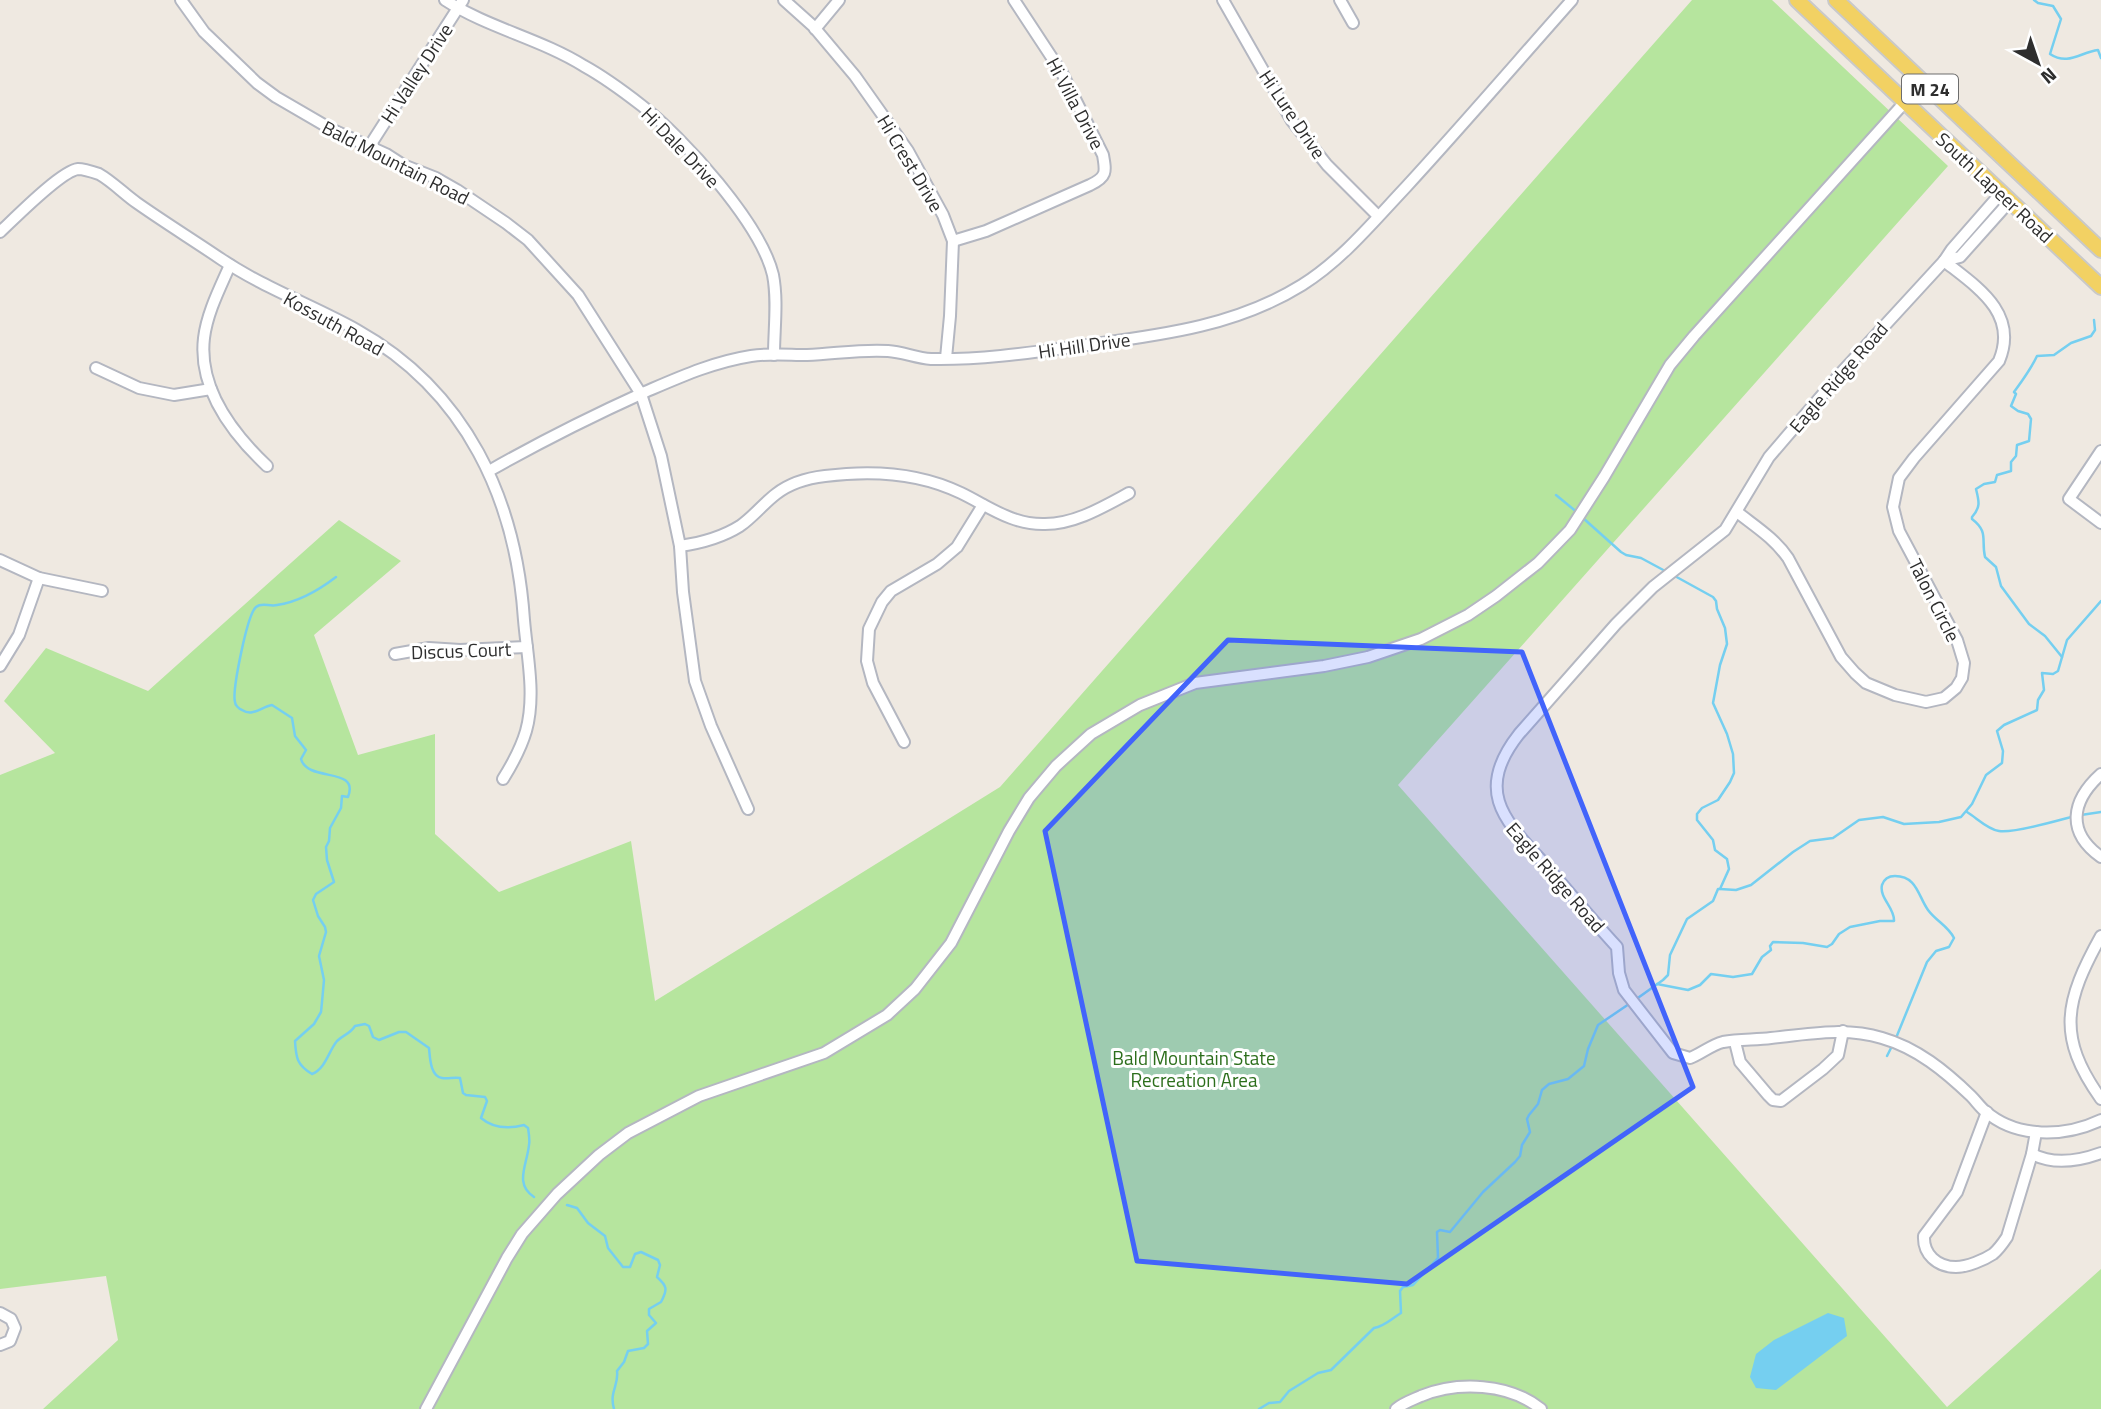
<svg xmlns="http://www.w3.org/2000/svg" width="2101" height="1409" font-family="'Titillium Web',sans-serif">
  <rect width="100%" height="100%" fill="#efe9e1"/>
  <polygon fill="#b6e59e" points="1692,0 1772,0 1948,166 1398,785 1947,1407 2101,1269 2101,1409 43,1409 118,1340 106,1276 0,1289 0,775 55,753 4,701 46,648 148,691 339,520 401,561 314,635 358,755 435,734 435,834 499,892 631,841 655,1001 1000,787"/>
  <polygon fill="#75cff0" points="1828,1313 1844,1318 1847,1336 1776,1390 1756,1388 1750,1377 1756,1354 1774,1340"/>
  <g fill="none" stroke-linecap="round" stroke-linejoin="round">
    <g stroke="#75cff0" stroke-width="2.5">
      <path d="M2034,0l4,3 15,3 8,13 -11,35c18,12 31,-2 48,-4l3,8"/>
      <polyline points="1556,495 1578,513"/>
      <polyline points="1583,518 1621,552 1626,555 1641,558 1667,572"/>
      <path d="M336,577c-17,13 -38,25 -59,28 -7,2 -15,-3 -21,2 -9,8 -24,84 -21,95 0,3 4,7 7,8 11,7 19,-3 30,-5l20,13 3,18 11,14 -5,9c7,24 59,7 47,38l-6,-1 -1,12 -11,20 -1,13 -3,6 1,13 7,22 -18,12 -3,6 5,16 7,11 1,5 -7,24 5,24 -2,22 -1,10 -7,12 -19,17c1,17 2,24 17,33 14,-6 16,-22 25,-33 6,-6 13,-7 18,-15l10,-2 4,2 4,11 6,3 20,-8h7l23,16c1,9 1,28 13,30 6,1 12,-1 18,0l3,15 3,2 19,2 2,4 -6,17c13,11 28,11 43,7l4,3c1,6 2,12 1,17 -2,20 -15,39 5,52"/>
      <path d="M2062,657l-17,-21 -16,-12 -28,-38 -5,-19 -11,-10c-4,-17 4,-25 -13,-38v-2c9,-10 7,-16 4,-28l8,-5 11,-2 2,-7 14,-4v-9l5,-6 1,-11 12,-4 2,-22 -3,-5 -10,-3 -7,-5 5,-12 -2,-2c8,-11 17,-23 23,-36l17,-1 17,-12 20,-7 4,-6 -1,-10"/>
      <path d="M1967,812c10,6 20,17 32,19 14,3 60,-11 76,-15"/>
      <polyline points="2081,815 2101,812"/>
      <polyline points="1720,889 1736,890 1751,885 1793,852 1810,841 1833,838 1859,820 1883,817 1904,824 1939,822 1961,817 1972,804 1986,775 2002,763 2003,751 1997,731 2004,725 2037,710 2038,700 2044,690 2042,673 2053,674 2058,671 2067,640 2101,601"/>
      <path d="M1657,984l31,6 12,-5 11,-11 22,3 19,-3 10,-17 9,-7 -1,-4 3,-4 30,1 24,4 5,-3 7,-10 11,-7 30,-6h14c1,-13 -15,-23 -12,-36 2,-6 7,-9 13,-9 22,0 23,20 33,34 8,11 20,16 26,28l-5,9 -13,4 -9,11 -31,76"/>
      <polyline points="1635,1000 1663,980 1668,975 1670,955 1687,919 1713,901 1718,889 1720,889 1729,869 1727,859 1715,850 1713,840 1697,820 1697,814 1702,808 1718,800 1730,782 1734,773 1733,754 1727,734 1713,703 1720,665 1727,644 1725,628 1717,609 1716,601 1713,597 1673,575"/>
      <polyline points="1887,1056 1893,1044"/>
      <path d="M567,1205l10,3 11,15 17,13 3,12 15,19h7l5,-13 6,-2 17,8 2,5 -3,12c10,9 11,12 4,25l-12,7v6l7,8 -9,8 1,13 -4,4 -16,3 -4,11 -7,9c2,15 -8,20 -3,38"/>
      <path d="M1259,1409l10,-6 11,-1 9,-11 29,-18 13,-3 43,-42c11,-2 17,-9 27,-15l-1,-22 3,-4 10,-2 25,-27 -1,-26 3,-2 10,2 33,-40 32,-30 5,-6 2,-11 8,-13 -3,-13 2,-4 9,-11 4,-14 7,-6 19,-5 16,-13 4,-17 10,-24 31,-21"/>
    </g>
    <g stroke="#b4b7c1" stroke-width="14">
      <g id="minor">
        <polyline points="181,0 204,32 257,83 276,97 331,129 386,154 403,165 436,178 457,190 506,223 528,240 578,295 641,394 661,456 680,546 683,592 695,681 711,726 748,809"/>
        <path d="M445,0c43,28 96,39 139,66 20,11 39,25 57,39 42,32 120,119 132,170 5,26 1,54 1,80"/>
        <polyline points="784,0 813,26 855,76 908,151 943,215 953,241 950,316 946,358"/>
        <polyline points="1223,0 1292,121 1327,165 1378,216"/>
        <polyline points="1340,0 1353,23"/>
        <polyline points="815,29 839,0"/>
        <polyline points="369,147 463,0"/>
        <path d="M2001,193l-49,56 -8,12 -103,112 -72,84 -44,73 -72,57 -37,37 -97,110c-48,61 -10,90 31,136 22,26 44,52 67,77l2,26 5,17 49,63 17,5c11,-4 21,-13 33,-16 16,-3 33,-2 48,-4 37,-4 75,-11 111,0 35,10 63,33 89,58 5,5 9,11 14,15 32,28 80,26 116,9"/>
        <path d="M0,232c15,-14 61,-61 78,-63 6,0 15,3 21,5 14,8 25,20 38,29 27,19 56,37 84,56 43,29 91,46 136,71 109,61 159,169 167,290 3,36 12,75 2,111 -5,17 -13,32 -23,48"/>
        <path d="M953,241l33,-10 104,-46c17,-8 16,-13 13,-30l-41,-82 -48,-73"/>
        <polyline points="1944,261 1960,257 2010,201"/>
        <path d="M230,265c-10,23 -23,48 -26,73 -6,51 28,95 63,128"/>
        <polyline points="96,368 139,388 174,395 211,389"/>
        <polyline points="2101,451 2069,499 2101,523"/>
        <path d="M489,471c51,-29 103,-55 156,-79 35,-15 68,-30 106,-36 19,-3 38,-1 56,-1 28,-1 54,-6 81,-4 15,1 28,7 43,8 53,1 104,-7 156,-14 74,-10 149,-19 215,-60 40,-25 71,-63 104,-98 56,-61 111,-125 166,-187"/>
        <path d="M1737,512c19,15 37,26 51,46l53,99 14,16 11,10 29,12 31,7 18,-4 12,-10 6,-10 2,-15 -7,-23 -58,-109 -6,-24 6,-29 15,-20 85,-97c20,-48 -22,-74 -55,-100"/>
        <path d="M680,546c21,-3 41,-8 60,-20 13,-9 23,-22 36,-32 14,-11 32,-16 49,-18 46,-6 93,-4 136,17 27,13 51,32 84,31 30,0 58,-17 84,-31"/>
        <polyline points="0,560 39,578 102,591"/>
        <polyline points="395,654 429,648 460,650 527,647"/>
        <polyline points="0,666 19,635 39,578"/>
        <polyline points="904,742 873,683 867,661 869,629 882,602 891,591 937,564 957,547 983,505"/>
        <path d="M2101,774c-30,27 -35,58 0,83"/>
        <path d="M2101,936c-36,65 -45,100 0,163"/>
        <polyline points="1735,1042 1740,1062 1768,1095 1773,1100 1781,1101 1823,1069 1838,1055 1843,1031"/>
        <path d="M1987,1112l-30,80 -33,44c-1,18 13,31 32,31 11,0 28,-7 37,-13 6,-5 10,-11 14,-17l25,-83 4,-22"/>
        <path d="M2032,1154c21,11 47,7 69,-1"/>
        <polyline points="0,1313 11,1319 15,1328 10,1341 0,1345"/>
        <polyline points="426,1409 507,1258 522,1234 557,1194 599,1155 628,1133 699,1096 824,1053 887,1015 915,989 951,943 1009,831 1029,798 1056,766 1091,734 1140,705 1195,683 1324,666 1368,657 1421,639 1468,615 1496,596 1538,563 1570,530 1604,477 1670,365 1694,336 1905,102"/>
        <path d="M1396,1409c7,-6 16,-9 25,-13 37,-15 88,-13 120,13"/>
      </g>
    </g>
    <g stroke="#c9c9c9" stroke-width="18">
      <g id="major">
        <polyline points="1797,0 2101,287"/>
        <polyline points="1836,0 2101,250"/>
      </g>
    </g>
    <use href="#minor" stroke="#fff" stroke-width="10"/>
    <use href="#major" stroke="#f2d163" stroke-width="14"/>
  </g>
  <path fill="#4264fb" fill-opacity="0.2" stroke="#4264fb" stroke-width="5" stroke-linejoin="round" d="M1228,640l294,12 171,435 -286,197 -270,-23 -92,-430z"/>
  <g text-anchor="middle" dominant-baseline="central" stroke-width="6" stroke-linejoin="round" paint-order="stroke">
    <rect fill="#fff" stroke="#6d6d6d" stroke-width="2" x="1902" y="74.5" width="56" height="29" rx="5"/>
    <g font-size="18" font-weight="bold" fill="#2e2e2e">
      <text x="1930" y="89">M 24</text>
    </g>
    <g font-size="19" fill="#2e2e2e" stroke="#fff">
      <text transform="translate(416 73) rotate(-57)">Hi Valley Drive</text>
      <text transform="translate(1076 103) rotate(62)">Hi Villa Drive</text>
      <text transform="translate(1293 114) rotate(56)">Hi Lure Drive</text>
      <text transform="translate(681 147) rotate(46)">Hi Dale Drive</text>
      <text transform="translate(396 162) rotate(27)">Bald Mountain Road</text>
      <text transform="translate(911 163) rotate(59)">Hi Crest Drive</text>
      <text transform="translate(1995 187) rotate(43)">South Lapeer Road</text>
      <text transform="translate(334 323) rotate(29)">Kossuth Road</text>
      <text transform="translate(1084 345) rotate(-8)">Hi Hill Drive</text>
      <text transform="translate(1838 377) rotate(-49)">Eagle Ridge Road</text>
      <text transform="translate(1935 600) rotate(63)">Talon Circle</text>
      <text transform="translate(461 650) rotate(-2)">Discus Court</text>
      <text transform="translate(1556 877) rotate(49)">Eagle Ridge Road</text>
    </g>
    <g font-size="19" fill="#2c6e1b" stroke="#fff">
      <text x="1194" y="1057">Bald Mountain State<tspan x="1194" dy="22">Recreation Area</tspan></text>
    </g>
  </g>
  <g transform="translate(2038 63) rotate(140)" stroke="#ffffff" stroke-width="5" paint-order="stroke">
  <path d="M0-5L12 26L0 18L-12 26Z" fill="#2e2e2e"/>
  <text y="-10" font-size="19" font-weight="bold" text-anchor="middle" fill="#2e2e2e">N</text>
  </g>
</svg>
